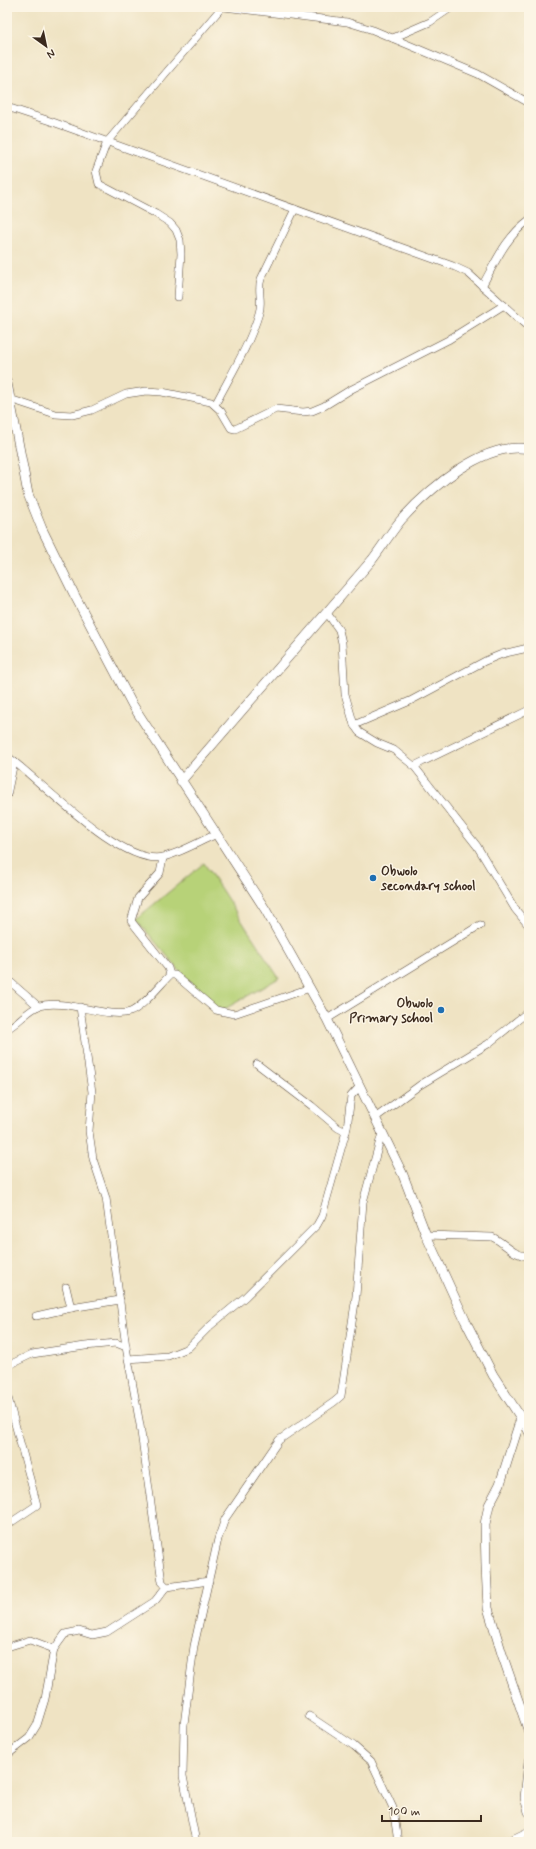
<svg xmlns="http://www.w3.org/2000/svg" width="536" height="1849" font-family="Mynerve,sans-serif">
  <rect width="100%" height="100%" fill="#fcf5e5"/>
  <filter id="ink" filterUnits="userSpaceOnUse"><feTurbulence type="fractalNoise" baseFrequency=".025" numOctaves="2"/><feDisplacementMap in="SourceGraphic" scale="8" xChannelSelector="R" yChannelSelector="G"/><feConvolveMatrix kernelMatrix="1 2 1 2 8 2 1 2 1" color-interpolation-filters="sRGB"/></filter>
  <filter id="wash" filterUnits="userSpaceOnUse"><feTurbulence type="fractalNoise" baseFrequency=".012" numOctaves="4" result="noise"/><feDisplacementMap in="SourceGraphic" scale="16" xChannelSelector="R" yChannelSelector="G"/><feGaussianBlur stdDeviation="0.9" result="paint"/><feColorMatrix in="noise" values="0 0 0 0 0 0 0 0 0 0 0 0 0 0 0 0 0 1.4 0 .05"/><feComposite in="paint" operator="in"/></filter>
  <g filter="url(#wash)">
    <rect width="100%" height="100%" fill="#efe3c3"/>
    <polygon fill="#b7d278" stroke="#797e4b" points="204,863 279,978 216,1014 136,919"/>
  </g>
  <g filter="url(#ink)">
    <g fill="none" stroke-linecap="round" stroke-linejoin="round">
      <g stroke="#564637" stroke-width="8">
        <g id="minor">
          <polyline points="224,7 347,22 373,30 478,74 529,103"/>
          <polyline points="393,38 430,22 452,7"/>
          <polyline points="7,107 50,121 453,266 468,273 529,328"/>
          <path d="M482,286c14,-25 24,-49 47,-66"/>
          <polyline points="178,297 181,254 180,240 176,230 170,223 156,214 99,184 96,171 107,142 222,7"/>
          <polyline points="10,399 55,414 72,415 92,410 126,394 146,391 162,392 211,402 221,411 231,428 235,429 276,409 303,412 312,411 324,406 350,390 448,340 504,305"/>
          <path d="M215,405c15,-29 35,-61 44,-92 4,-11 -2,-23 2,-34l34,-70"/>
          <polyline points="327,613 339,630 342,643 345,694 354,725 359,732 377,743 394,750 414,766 477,846 515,909 529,926"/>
          <polyline points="354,725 410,701 485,661 502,654 528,648"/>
          <path d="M7,756c33,24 115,111 156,101 15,-3 39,-17 54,-23"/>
          <polyline points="414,766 529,710"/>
          <polyline points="7,795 14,762"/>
          <polyline points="163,858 160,873 138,898 131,921 168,968 170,975"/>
          <polyline points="7,979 38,1006"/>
          <polyline points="80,1007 92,1092 89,1131 93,1159 106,1198 126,1347 140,1425 162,1582 167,1587 209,1581"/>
          <polyline points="327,1019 480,925"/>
          <path d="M7,1029c10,-5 22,-20 32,-23 26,-8 68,13 91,6 12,-4 30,-27 40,-37h5l41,35 18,4 76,-26"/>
          <polyline points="257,1064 312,1106 338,1128 346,1132"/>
          <polyline points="375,1118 420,1085 488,1044 529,1011"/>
          <path d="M426,1235l66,2c12,5 22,20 37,19"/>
          <polyline points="66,1287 71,1308"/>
          <polyline points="36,1316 71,1308 120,1300"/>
          <polyline points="128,1359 168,1356 188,1348 210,1326 245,1297 317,1225 322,1216 347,1128 351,1096 360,1086"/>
          <polyline points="7,1366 32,1354 85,1346 116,1343 126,1347"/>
          <polyline points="7,1394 37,1505 7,1525"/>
          <polyline points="521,1418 529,1434"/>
          <polyline points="7,1647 30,1640 54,1649"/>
          <polyline points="309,1716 354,1746 371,1761 393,1808 398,1842"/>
          <polyline points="7,1755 29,1738 37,1725 45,1699 54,1649 65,1634 79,1631 92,1635 107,1632 155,1601 166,1587"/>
          <polyline points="196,1842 183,1776 184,1725 194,1646 218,1539 225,1519 279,1440 334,1402 341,1396 356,1296 363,1202 382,1133"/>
          <polyline points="506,1842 529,1831"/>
        </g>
      </g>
      <g stroke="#564637" stroke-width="10">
        <g id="tertiary">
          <polyline points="7,383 28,494 42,529 74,594 132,704 265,909 327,1019 403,1175 426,1235 465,1320 493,1375 521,1418 500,1484 489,1505 485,1524 486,1566 488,1608 502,1654 529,1732"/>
          <path d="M181,781l191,-221c10,-13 19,-28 29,-40 28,-31 84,-80 128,-71"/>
          <polyline points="529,1761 525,1798 529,1812"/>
        </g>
      </g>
      <use href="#minor" stroke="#fff" stroke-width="7"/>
      <use href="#tertiary" stroke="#fff" stroke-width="9"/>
    </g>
  </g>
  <g fill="#1f6fb2" stroke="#fcf5e5" stroke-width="1.5">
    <circle cx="373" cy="878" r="4"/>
    <circle cx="441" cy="1010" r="4"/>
  </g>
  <g text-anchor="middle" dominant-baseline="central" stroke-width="3" stroke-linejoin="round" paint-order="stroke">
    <g font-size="13" font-weight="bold" fill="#3b2a1e" stroke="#fcf5e5" text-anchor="start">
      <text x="381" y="871">Obwolo<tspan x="381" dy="15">secondary school</tspan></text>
      <text x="433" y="1003" text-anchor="end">Obwolo<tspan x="433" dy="15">Primary school</tspan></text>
    </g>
  </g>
  <rect width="536" height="1849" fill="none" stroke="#fcf5e5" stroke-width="24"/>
  <g transform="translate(46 46) rotate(147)" stroke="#fcf5e5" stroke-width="3" paint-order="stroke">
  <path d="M0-3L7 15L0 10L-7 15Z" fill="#3b2a1e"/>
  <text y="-6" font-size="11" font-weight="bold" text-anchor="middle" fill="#3b2a1e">N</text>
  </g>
  <path d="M382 1815v6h99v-6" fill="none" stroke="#3b2a1e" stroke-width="2"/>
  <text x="388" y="1815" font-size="12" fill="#3b2a1e" stroke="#fcf5e5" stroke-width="3" paint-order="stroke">100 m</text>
</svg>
